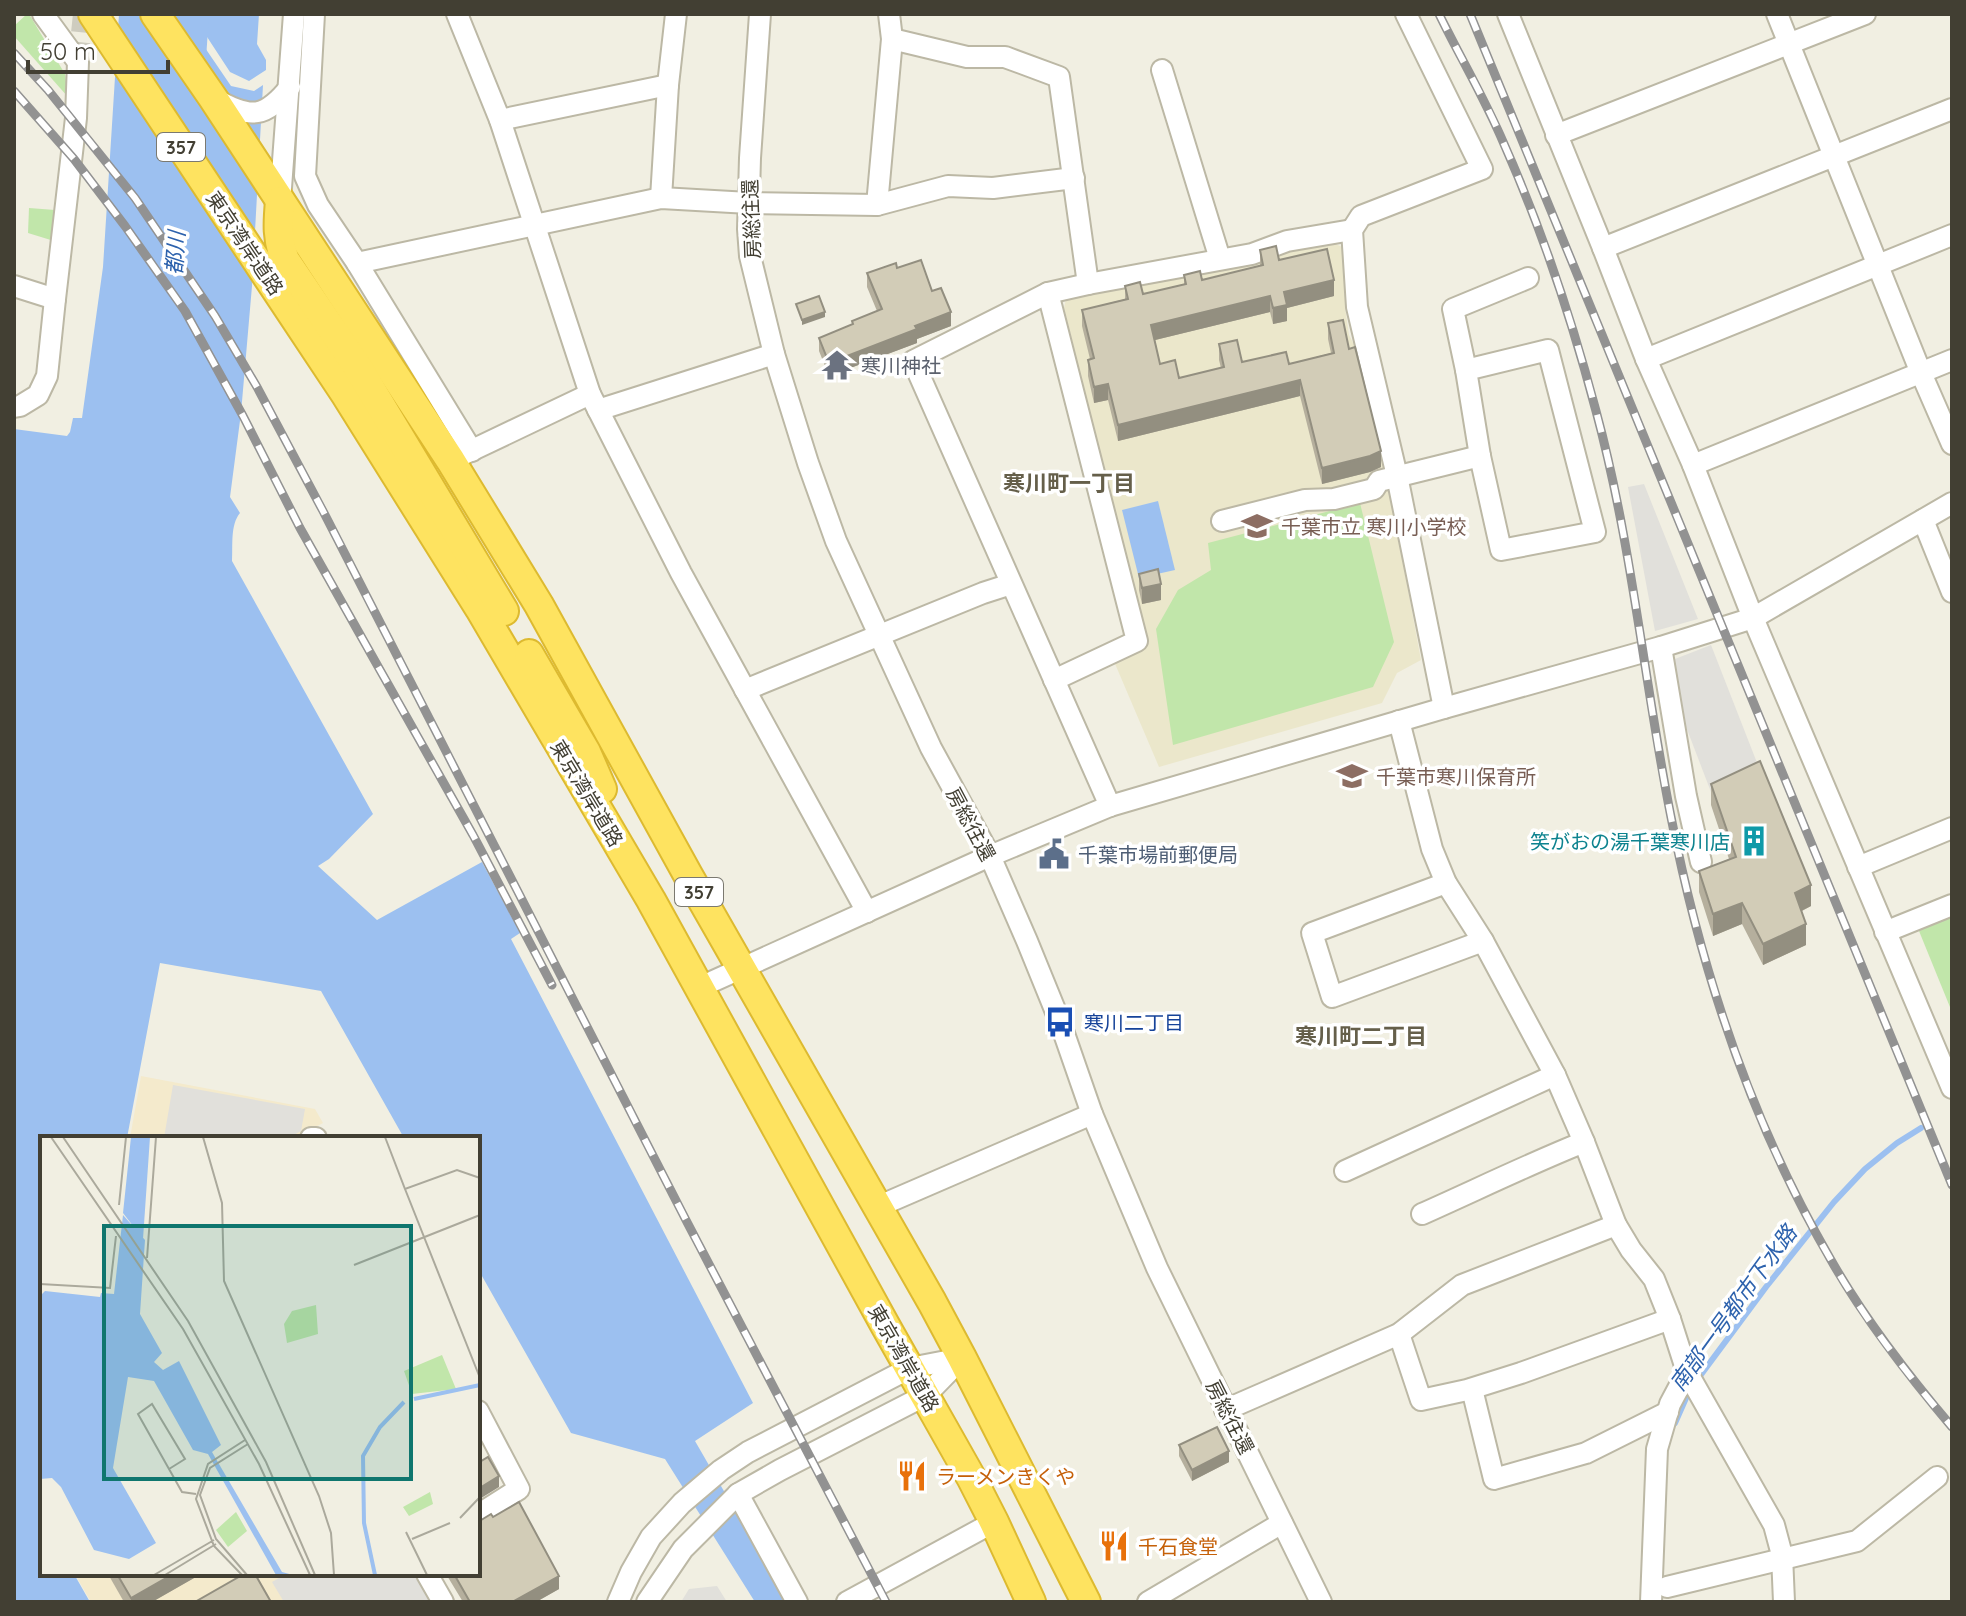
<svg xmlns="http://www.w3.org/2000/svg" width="1966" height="1616" font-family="Quicksand,'Noto Sans JP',sans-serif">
  <rect width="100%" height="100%" fill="#f1efe2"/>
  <g fill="#f4eacc">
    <polygon points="141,1076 315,1109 323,1123 295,1138 130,1138"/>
    <polygon points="75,1574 419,1574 435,1602 91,1602"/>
  </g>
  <polygon fill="#ebe7cb" points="1330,241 1346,249 1345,307 1349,335 1359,354 1374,407 1421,660 1397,673 1382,703 1159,767 1113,659 1147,644 1064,308 1066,299 1261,259 1289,248"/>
  <g fill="#c1e6aa">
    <polygon points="27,14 29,14 65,74 68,97 14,36 14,26"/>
    <polygon points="29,208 55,210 54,241 28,233"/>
    <polygon points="1360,503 1394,642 1373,687 1173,745 1156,629 1178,590 1211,570 1208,543"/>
    <polygon points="1952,912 1952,1012 1919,931 1921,925"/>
  </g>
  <g fill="#e1e0db">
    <polygon points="1644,484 1698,619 1655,631 1628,487"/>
    <polygon points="1711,645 1761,773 1711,792 1662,664"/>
    <polygon points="173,1085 305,1109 301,1131 288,1138 164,1138"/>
    <polygon points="286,1574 414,1574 431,1602 284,1602 272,1582"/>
    <polygon points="717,1586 727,1602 681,1602 689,1589"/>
  </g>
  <g fill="#9cc0f0">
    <path d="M119,14h63l49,72 23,5 9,-6 -11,201 -11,127 -11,84 10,16c-10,12 -7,33 -8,48l141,253 -44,45 -11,7 59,54 105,-58 38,71 -9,6 242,464 -58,38 93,161h-33l-90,-143 -94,-26 -93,-164v-131h-74l-83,-147 -161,-28 -33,175h-85v436h32l16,28h-76v-1173l53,7 3,-4 3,-14h9l21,-151z"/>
    <polygon points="192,14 259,14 257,44 266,60 266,70 249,81 230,72"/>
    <polygon points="1158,501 1175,570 1139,578 1122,510"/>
  </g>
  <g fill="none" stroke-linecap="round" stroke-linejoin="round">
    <g stroke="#9cc0f0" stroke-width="6">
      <polyline points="1697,1380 1766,1287 1834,1202 1865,1169 1897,1143 1921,1128"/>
      <polyline points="1675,1423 1690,1389"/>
    </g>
    <polyline stroke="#9cc0f0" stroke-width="34" points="188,73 192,14"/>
    <polyline stroke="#ceccbf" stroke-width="20" stroke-dasharray="20 10" stroke-linecap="butt" points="78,62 83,14"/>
    <g stroke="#bcb8a5" stroke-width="24">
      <g id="minor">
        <polyline points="314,14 305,176 318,205 357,263 472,451"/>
        <polyline points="457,14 500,120 590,394 681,573 867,912"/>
        <polyline points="760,14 750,158 748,229 750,256 774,354 808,463 836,541 931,748 990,856 1027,941 1060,1022 1092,1114 1157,1268 1321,1602"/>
        <polyline points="1406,14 1482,169 1361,216 1352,230 1357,307 1397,476 1444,708"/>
        <polyline points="1508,14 1603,248 1646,359 1693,465 1753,618 1952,1088"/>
        <polyline points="1777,14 1921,373 1952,444"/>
        <polyline points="892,39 967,57 1005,57 1059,77 1088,284"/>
        <polyline points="1162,70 1220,259"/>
        <path d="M217,100c34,19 48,18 73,-13"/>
        <polyline points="500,120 668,85"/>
        <polyline points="1556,135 1865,14"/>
        <polyline points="661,198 668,85 676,14"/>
        <polyline points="280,201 294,14"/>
        <polyline points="877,205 892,39 889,14"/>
        <polyline points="1603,248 1952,109"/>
        <polyline points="357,263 661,198 749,203 877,205 948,186 993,188 1074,178"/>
        <polyline points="14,286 55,299"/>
        <polyline points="1048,293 1137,641 1054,680"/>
        <polygon points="1548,350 1595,532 1501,550 1480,456 1466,370"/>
        <polyline points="1646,359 1952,235"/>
        <polyline points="1466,370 1453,309 1528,278"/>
        <polyline points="14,407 20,406 38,395 47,376 55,299 76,118 78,62 43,14"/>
        <polyline points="598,410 774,354"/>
        <polyline points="462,455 590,394"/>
        <polyline points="1693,465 1952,360"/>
        <polyline points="1923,520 1952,592"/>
        <polyline points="1222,521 1305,500 1334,499 1374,489 1379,481 1480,456"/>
        <polyline points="1661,647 1686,796 1701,862"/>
        <polyline points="745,690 983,593 1011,584"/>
        <polyline points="1399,721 1432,849 1446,883 1483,941 1555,1075 1584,1142 1616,1225 1631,1250 1654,1279 1670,1319 1687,1372 1774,1525 1782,1555 1784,1602"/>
        <polyline points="1110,806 913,361 1048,293 1088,284 1252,254 1287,241 1352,230"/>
        <polyline points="1858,867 1952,828"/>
        <polyline points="1446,883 1312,933 1332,997 1483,941"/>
        <polyline points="1885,932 1952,905"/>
        <polyline points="698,988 990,856 1110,806 1444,708 1661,647 1753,618 1952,503"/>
        <polyline points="311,1138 316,1138"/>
        <polyline points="1345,1171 1555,1075"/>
        <polyline points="877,1207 1092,1114"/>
        <path d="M1422,1214c54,-24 107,-50 162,-72"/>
        <polyline points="1399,1334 1421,1400 1467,1390 1521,1373 1670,1319"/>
        <polyline points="1472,1389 1494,1479 1586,1453 1668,1412"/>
        <polyline points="1225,1410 1399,1334 1462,1285 1616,1225"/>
        <polyline points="478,1411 519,1489 478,1515"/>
        <polyline points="738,1494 797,1602"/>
        <polyline points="427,1574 443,1602"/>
        <polyline points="1667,1587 1857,1541 1937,1477"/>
        <polyline points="618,1602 631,1572 651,1537 682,1503 721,1470 748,1452 910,1368 962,1358"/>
        <polyline points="647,1602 683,1549 738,1494 780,1470 926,1395 962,1358"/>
        <polyline points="847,1602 994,1522"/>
        <polyline points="1148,1602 1282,1523"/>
        <polyline points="1651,1602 1657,1449 1670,1404 1687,1372"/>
      </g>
    </g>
    <g stroke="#ddba30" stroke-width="32">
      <g id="highway">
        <polyline points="93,14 346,395 480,609 651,900 885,1325 972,1479 994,1522 1031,1602"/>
        <polyline points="155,14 213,98 451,461 539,605 688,875 932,1302 962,1358 1086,1602"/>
        <path d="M280,201c-2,22 -3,38 5,59l72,106 147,245"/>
        <polyline points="529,654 586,752 602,789"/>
      </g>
    </g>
    <use href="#minor" stroke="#fff" stroke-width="20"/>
    <use href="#highway" stroke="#fee360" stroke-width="28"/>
    <g stroke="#929292" stroke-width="9">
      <g id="rail">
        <path d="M1439,14c21,43 46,85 65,130 38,86 68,176 92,267 36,133 48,271 75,406 30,154 81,307 160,443 34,60 77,115 121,167"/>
        <polyline points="1470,14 1952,1185"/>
        <polyline points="14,53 48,90 135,198 215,316 257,387 323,511 688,1224 886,1602"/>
        <polyline points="14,91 74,159 125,226 185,311 243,416 300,528 473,835 552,985"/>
      </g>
    </g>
    <use href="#rail" stroke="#fff" stroke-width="6" stroke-dasharray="18" stroke-linecap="butt"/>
  </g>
  <g fill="#b5af9d">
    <polygon points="1260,250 1279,260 1334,296 1287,308 1287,321 1273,324 1270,312 1155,340 1160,364 1179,378 1221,368 1219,360 1219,344 1242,362 1289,364 1331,353 1328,339 1328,323 1349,349 1381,467 1370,472 1322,484 1300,396 1118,441 1108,400 1094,403 1088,376 1088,360 1090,359 1082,326 1082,310 1125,299 1125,286 1143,294 1184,284 1184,275 1202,280 1260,266"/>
    <polygon points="897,268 932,291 951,326 917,339 917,343 829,376 819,351 819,338 852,325 852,321 877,311 867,287 867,273"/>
    <polygon points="1139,574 1161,600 1142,604 1139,590"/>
    <polygon points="1711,784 1811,906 1802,911 1806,945 1763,965 1742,924 1713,936 1699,892 1699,871 1729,859 1711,805"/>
    <polygon points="1179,1445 1229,1462 1192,1481 1179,1456"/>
    <polygon points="493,1517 559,1589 536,1602 463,1602 446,1574 478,1574"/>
    <polygon points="108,1574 201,1574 152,1602 124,1602"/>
  </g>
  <g fill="#938f80">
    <polygon points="1334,280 1334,296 1287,308 1287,321 1273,324 1273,308 1284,292"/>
    <polygon points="1270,296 1270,312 1151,341 1151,325"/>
    <polygon points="825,312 825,317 802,325 802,320"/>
    <polygon points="951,312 951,326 917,339 917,343 829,376 829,363 915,326"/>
    <polygon points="1300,380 1300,396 1118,441 1118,425"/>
    <polygon points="1108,384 1108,400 1094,403 1094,387"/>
    <polygon points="1381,451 1381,467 1370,472 1322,484 1322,468"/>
    <polygon points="1161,584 1161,600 1142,604 1142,588"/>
    <polygon points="1811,885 1811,906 1795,914 1795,893"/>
    <polygon points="1742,903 1742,924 1713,936 1713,914"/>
    <polygon points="1806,924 1806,945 1763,965 1763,944"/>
    <polygon points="1229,1451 1229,1462 1192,1481 1192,1470"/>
    <polygon points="499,1476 499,1487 478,1500 478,1489"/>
    <polygon points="173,1574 201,1574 152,1602 131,1602 131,1598"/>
    <polygon points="559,1576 559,1589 536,1602 512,1602"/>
  </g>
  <g fill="#d2ccb7" stroke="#938f80" stroke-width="2">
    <polygon points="1276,246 1279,260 1327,249 1334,280 1284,292 1287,305 1273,308 1270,296 1151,325 1160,364 1175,360 1179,378 1224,367 1219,344 1237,340 1242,362 1286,352 1289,364 1334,353 1328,323 1343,320 1349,349 1355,347 1381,451 1370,456 1322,468 1300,380 1118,425 1108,384 1094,387 1088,360 1094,358 1082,310 1128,299 1125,286 1140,282 1143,294 1186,284 1184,275 1200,271 1202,280 1263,265 1260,250"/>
    <polygon points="921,260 932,291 941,288 951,312 915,326 917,329 829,363 819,338 853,324 852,321 882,309 867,273 896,263 897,268"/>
    <polygon points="819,296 825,312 802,320 796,304"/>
    <polygon points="1158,569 1161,584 1142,588 1139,574"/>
    <polygon points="1760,761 1811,885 1795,893 1806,924 1763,944 1742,903 1713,914 1699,871 1736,857 1711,784"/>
    <polygon points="1217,1427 1229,1451 1192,1470 1179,1445"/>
    <polygon points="488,1457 499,1476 478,1489 478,1463"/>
    <polygon points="519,1502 559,1576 512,1602 470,1602 454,1574 478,1574 478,1522 491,1514 493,1517"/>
    <polygon points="117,1574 173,1574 131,1598"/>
    <polygon points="244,1574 255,1574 271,1602 195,1602"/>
  </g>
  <defs>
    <g id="temple-bare" transform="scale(2.4)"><path d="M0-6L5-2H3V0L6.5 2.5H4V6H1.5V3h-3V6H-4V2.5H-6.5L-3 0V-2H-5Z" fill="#6b7280" stroke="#fff" stroke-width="2.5" paint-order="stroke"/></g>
    <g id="school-bare" transform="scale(2.4)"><path d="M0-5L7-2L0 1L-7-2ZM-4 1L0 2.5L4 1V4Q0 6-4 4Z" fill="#8d6e63" stroke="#fff" stroke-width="2.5" paint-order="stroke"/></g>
    <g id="building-bare" transform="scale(2.4)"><path d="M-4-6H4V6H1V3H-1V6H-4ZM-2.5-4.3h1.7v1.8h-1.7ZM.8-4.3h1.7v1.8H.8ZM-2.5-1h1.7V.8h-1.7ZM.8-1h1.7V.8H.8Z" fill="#0f9aa8" stroke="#fff" stroke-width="2.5" paint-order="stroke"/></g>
    <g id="civic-bare" transform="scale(2.4)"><path d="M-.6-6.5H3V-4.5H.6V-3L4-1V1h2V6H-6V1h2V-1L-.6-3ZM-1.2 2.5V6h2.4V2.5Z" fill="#5c6f8a" stroke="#fff" stroke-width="2.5" paint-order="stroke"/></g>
    <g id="bus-bare" transform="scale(2.4)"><path d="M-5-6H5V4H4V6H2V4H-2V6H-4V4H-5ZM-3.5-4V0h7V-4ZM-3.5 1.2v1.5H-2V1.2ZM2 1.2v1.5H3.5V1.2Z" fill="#1a4fb4" stroke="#fff" stroke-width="2.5" paint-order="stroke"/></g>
    <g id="restaurant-bare" transform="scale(2.4)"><path d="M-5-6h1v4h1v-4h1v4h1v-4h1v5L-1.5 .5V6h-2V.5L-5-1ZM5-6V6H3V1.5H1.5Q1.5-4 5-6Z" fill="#e8710a" stroke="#fff" stroke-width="2.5" paint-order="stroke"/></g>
  </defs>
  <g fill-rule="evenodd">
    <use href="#temple-bare" x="837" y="365"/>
    <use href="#school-bare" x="1257" y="526"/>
    <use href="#school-bare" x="1352" y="776"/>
    <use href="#building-bare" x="1754" y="841"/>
    <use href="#civic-bare" x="1054" y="854"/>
    <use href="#bus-bare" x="1060" y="1022"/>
    <use href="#restaurant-bare" x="912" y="1476"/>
    <use href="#restaurant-bare" x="1114" y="1546"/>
  </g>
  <g text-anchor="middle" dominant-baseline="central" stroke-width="7" stroke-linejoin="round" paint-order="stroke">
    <g fill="#fff" stroke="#7b7970" stroke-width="2">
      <rect x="157" y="133" width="48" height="28" rx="6"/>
      <rect x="675" y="878" width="48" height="28" rx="6"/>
    </g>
    <g font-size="18" font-weight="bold" fill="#423f33">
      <text x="181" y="147">357</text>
      <text x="699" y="892">357</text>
    </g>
    <g font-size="20" fill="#423f33" stroke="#fff">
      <text transform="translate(751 219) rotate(-92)">房総往還</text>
      <text transform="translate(245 243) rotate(56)">東京湾岸道路</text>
      <text transform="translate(587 793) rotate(59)">東京湾岸道路</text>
      <text transform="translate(971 824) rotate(62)">房総往還</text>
      <text transform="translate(904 1358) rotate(60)">東京湾岸道路</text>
      <text transform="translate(1230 1417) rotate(63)">房総往還</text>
    </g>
    <g font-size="20" fill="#5b616d" stroke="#fff" text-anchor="start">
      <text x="861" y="365">寒川神社</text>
    </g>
    <g font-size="20" fill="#785e54" stroke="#fff" text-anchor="start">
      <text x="1281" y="526">千葉市立 寒川小学校</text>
      <text x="1376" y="776">千葉市寒川保育所</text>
    </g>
    <g font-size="20" fill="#0d838f" stroke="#fff" text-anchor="end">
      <text x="1730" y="841">笑がおの湯千葉寒川店</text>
    </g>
    <g font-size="20" fill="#4e5e75" stroke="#fff" text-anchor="start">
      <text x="1078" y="854">千葉市場前郵便局</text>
    </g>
    <g font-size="20" fill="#164399" stroke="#fff" text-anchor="start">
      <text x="1084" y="1022">寒川二丁目</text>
    </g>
    <g font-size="20" fill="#c56008" stroke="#fff" text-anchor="start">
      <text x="936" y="1476">ラーメンきくや</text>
      <text x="1138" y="1546">千石食堂</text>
    </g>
    <g font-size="22" font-style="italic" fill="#2d62ad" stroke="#fff">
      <text transform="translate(175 253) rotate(-86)">都川</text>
      <text transform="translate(1733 1308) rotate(-54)">南部一号都市下水路</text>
    </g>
    <g font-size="22" font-weight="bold" fill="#655f4a" stroke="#fff">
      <text x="1069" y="483">寒川町一丁目</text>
      <text x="1361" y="1036">寒川町二丁目</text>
    </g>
  </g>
  <g transform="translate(40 1136)">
    <rect width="440" height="440" fill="#f1efe2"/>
    <path d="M276,169l2,29 -31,9 -3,-19 8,-13zM402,219l14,34 -44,5 -8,-23zM390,356l3,12 -24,12 -6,-9zM196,376l11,19 -19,16 -12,-17z" fill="#c1e6aa"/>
    <path d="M91,1h19l-7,102 -20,-26zM83,79l22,25 -5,74 22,39 -8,9 9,8 16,-9 42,84 -9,7 70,120 11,3h-17l-68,-121 -15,-4 -39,-69 -26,-4 -15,91 43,75 -27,16 -35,-9 -33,-63 -9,-9 -12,1v-183l5,-5 55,6 1,-4 13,1z" fill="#9cc0f0"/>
    <path fill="none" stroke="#9cc0f0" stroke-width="4" d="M374,263l66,-14M335,439l-11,-52 -1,-67 17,-29 24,-25"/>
    <path fill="none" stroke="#aba99c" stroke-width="2" d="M11,1l132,192 76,135 51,111M23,1l125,184 78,141 49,113M163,1l19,66 2,78 95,215 12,37 3,42M345,1l20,52 52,-19 23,8M365,53l75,189M79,69l7,-68M107,122l9,-121M314,129l126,-50M0,148l70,4 6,-52M129,333l16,-10 -33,-55 -14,10 31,55 13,23 14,2M420,382l20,-21M366,396l21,43M372,403l38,-16M114,439l60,-35M125,439l51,-31M202,439l-28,-29 -18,-47 12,-35 37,-24M207,439l-31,-36 -16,-44 10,-27 38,-24"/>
    <path fill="#0f766e" fill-opacity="0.15" stroke="#0f766e" stroke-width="4" d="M64,90h307v253h-307z"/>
    <rect width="440" height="440" fill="none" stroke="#423f33" stroke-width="4"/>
  </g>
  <rect width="1966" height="1616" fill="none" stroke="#423f33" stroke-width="32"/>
  <path d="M28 60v12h140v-12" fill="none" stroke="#423f33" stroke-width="4"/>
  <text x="40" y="60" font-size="24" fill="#423f33" stroke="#ffffff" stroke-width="6" paint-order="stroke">50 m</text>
</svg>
